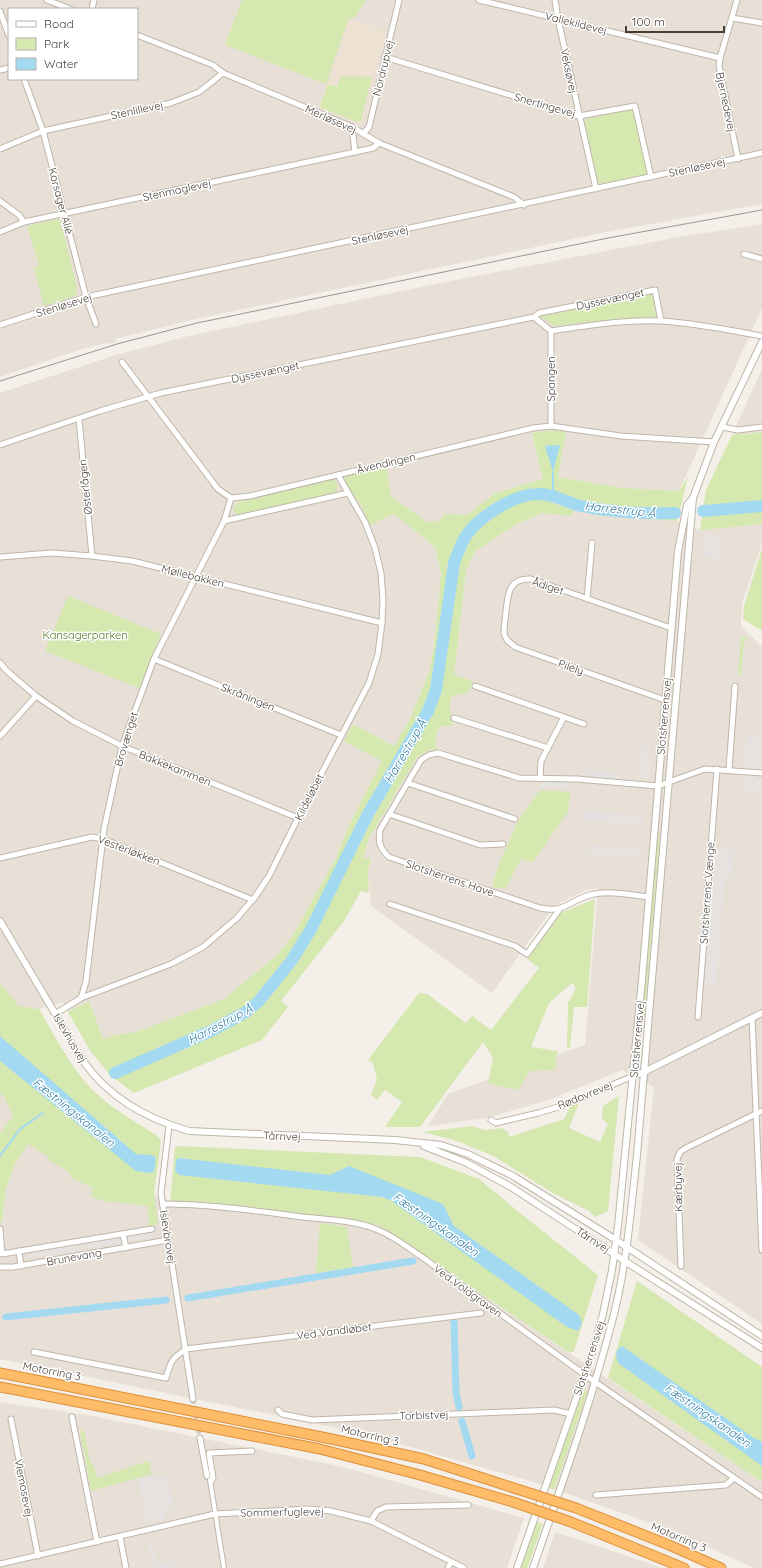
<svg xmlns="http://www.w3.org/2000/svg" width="762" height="1568" font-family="Quicksand,sans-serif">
  <rect width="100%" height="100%" fill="#f4efe8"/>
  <g fill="#e8e0d6" fill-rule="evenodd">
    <path d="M0,0h762v204l-156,28 -410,87 -81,20 1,3 -9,2 -2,-1 -26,7 -79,27zM9,9h128v70h-128z"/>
    <polygon points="762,224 762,308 679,491 622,488 558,477 566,432 532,433 543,479 495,493 467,515 435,547 441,573 434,647 429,672 410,719 394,746 353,724 345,741 383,761 348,826 336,858 293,935 279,953 224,999 136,1032 116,1035 103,1039 89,1001 68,1012 63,1002 39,1009 19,1006 0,983 0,393 116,355 189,336 435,284 673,238"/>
    <polygon points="762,369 762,432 732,435"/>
    <polygon points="574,509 618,516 677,521 700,530 762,522 762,543 742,604 741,626 762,647 762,1324 638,1240 654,1087 622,1070 549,1100 486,1118 428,1126 448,1094 585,1045 598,888 587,890 555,905 492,993 371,906 368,871 371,860 363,858 369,838 417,757 429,750 436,749 436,733 440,727 453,725 448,705 452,696 469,692 473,682 454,676 466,573 470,560 476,551 517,524 542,513 571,516"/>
    <polygon points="0,1092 4,1097 13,1116 0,1133"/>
    <polygon points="29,1142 154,1194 170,1203 185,1201 357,1220 378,1225 762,1482 762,1568 754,1568 673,1531 534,1482 361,1433 0,1359 0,1223 2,1221 6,1189 13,1168"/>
    <polygon points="0,1402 87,1415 339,1466 524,1518 507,1568 0,1568"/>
    <polygon points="555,1532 651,1564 660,1568 543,1568"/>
  </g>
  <polygon fill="#ede2d2" points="348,19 386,30 362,123 357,124 319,108"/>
  <g fill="#d5e8b0">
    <polygon points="242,0 366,0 355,17 348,20 326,84 225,45"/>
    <polygon points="341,76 372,77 361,121 357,122 320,107 328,84 337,87"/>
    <polygon points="634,108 648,174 598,184 584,120"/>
    <polygon points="59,219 60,220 77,287 77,293 75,296 44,306 34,267 39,265 27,226"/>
    <polygon points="653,294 656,318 616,319 555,326 540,316"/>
    <polygon points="556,430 566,432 558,477 622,488 679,491 688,477 677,521 618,516 574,509 571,516 542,513 517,524 476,551 470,560 466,573 454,675 473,681 469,692 452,696 449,705 453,725 440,727 436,733 436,750 429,750 417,757 369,838 363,858 371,859 368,871 369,893 361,891 344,921 281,1001 288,1007 262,1040 134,1093 110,1075 91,1052 68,1012 89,1001 103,1039 116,1035 136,1032 224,999 279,953 293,935 336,858 348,827 382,761 344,741 353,724 394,746 410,719 429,672 434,647 441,573 435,547 394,514 370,525 361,505 345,483 345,478 349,475 386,467 391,496 427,522 439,521 444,514 467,515 495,493 543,479 532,433"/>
    <polygon points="762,432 762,524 700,530 706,490 732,435"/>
    <polygon points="333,479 338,485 336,493 238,516 233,509 238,502"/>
    <polygon points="762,549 762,631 743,619 744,606"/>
    <polygon points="68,596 161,634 139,688 45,651"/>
    <polygon points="741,637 746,637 746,641 744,642 741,675 738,674"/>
    <polygon points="540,790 570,792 568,812 533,862 524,860 522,857 505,889 492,887 498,866 519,819"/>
    <polygon points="657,830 659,831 659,846 644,1020 643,1020 643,998"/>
    <polygon points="595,899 587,1007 574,1007 570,1048 567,1048 568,1003 576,988 572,983 549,1003 531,1047 558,1051 555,1070 530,1071 518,1090 488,1083 493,1058 483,1042 420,1127 385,1127 402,1102 385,1090 377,1100 371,1095 377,1080 373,1063 368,1060 419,993 427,994 466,1023 472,1016 491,1030 539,968 527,959 561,913"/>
    <path d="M0,983l19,23 20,3c16,27 33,62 57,84 18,17 40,29 60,42l5,5 -7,54 4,30 -9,2 -1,-20 -44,-5 -13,-4 1,-10 -21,-9 -2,-6 -21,-12 1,-3 -21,-13 -15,24 -7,21 -4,32 -2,2v-90l13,-17 -9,-19 -4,-5z"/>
    <polygon points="619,1096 608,1211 595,1217 589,1211 553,1193 493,1156 457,1141 423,1132 472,1126 485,1130 502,1128 508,1132 509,1137 564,1119 570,1107 579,1103 569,1128 600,1142 608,1124 602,1119 603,1106"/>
    <polygon points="179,1146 420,1157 479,1179 520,1213 598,1275 574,1351 570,1353 378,1225 357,1220 185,1201 170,1203 175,1147"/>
    <polygon points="320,1223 347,1227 353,1267 316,1273"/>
    <polygon points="637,1281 762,1367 762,1482 608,1378"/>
    <polygon points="585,1389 587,1392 554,1490 549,1488 583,1391"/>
    <polygon points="80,1430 84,1431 90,1461 94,1466 97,1478 149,1461 152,1474 91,1491"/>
    <polygon points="537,1522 543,1524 527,1568 521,1568"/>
  </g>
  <g fill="#e5e2e0">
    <polygon points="706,535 722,538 719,559 702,556"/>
    <polygon points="747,736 762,737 762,792 743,791"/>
    <polygon points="641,746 651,747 649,778 639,777"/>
    <polygon points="585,770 619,773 618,785 584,783"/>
    <rect x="541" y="782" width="30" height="5"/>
    <polygon points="583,811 643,815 642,824 582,820"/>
    <polygon points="586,845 640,849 639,857 586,853"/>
    <polygon points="713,848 734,850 732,878 725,877 716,984 712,986 702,985"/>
    <polygon points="153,1232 154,1237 127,1242 127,1236"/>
    <polygon points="118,1238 119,1243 84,1249 83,1244"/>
    <polygon points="78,1244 79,1250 28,1258 27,1254"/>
    <polygon points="155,1475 156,1478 167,1476 174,1509 164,1512 165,1519 147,1523 138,1479"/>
    <polygon points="153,1543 157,1565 177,1561 178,1565 165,1568 158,1568 157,1565 152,1566 148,1544"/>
  </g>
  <g fill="#a4daf1">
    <polygon points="560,445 553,472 545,446"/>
    <polygon points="0,1036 136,1154 152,1155 156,1158 154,1172 150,1173 136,1171 0,1061"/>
    <polygon points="179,1158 330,1175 349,1166 443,1204 454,1226 579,1315 582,1323 578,1331 567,1327 390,1200 382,1197 179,1175 175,1171 176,1160"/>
    <path d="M622,1346l129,90 11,6v24l-144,-103c-2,-8 -4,-12 4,-17z"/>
  </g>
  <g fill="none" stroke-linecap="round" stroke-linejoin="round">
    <g stroke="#a4daf1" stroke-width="2">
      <polyline points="553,472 553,496"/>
      <polyline points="0,1156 20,1129 43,1113"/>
    </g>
    <g stroke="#a4daf1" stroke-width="7">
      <polyline points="188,1298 413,1261"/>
      <polyline points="6,1317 166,1300"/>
      <polyline points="454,1322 456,1392 459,1407"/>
      <polyline points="462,1421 472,1456"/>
    </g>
    <g stroke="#a4daf1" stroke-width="12">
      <polyline points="703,511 762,506"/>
      <path d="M115,1073l96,-42 35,-19 13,-11 33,-41 19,-31 57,-115 60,-103 8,-21 18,-127c4,-10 7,-21 14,-30 14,-18 47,-39 70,-39 15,-1 29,9 43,12 30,6 64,8 94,7"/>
    </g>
    <polyline stroke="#d1ccc4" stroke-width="5" stroke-dasharray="5 2.5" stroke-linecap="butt" points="193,1399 200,1438"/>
    <g stroke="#bfb6aa" stroke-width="6">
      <polyline id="pedestrian" points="210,1480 224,1568"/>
    </g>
    <g stroke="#bfb6aa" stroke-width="7">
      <g id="minor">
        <polyline points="47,0 70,9"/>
        <polyline points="479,0 720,58"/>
        <polyline points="555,0 558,19 596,189"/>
        <polyline points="737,0 720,58 719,66 738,159"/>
        <polyline points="92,9 94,0"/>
        <polyline points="0,11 9,36"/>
        <polyline points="732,18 762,23"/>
        <polyline points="137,35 213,65 223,73 352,127 379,143 514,197 524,205"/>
        <polyline points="385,57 579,116 635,106 651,177"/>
        <polyline points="0,70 9,68"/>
        <polyline points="24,79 43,131 86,297 96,324"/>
        <polyline points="352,127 355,152"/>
        <polyline points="363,134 369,127 399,0"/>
        <polyline points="0,149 43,131 171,103 199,92 223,73"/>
        <polyline points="0,201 19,215 24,222"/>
        <polyline points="0,232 24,222 355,152 373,148 379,143"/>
        <polyline points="744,254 762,259"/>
        <polyline points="534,317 539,313 655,290 661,321"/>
        <polyline points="0,325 86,297 762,153"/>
        <polyline points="122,362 218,489 231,498 250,496 533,428 551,426 621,436 714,442"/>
        <polyline points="79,419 92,556"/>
        <polyline points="551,426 551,331"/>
        <polyline points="722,427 738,430 762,427"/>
        <path d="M0,445l100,-34 61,-18 373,-76 17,14c36,-5 73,-12 110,-10 34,2 68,9 101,15"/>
        <polyline points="224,521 348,493"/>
        <polyline points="0,557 52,553 92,556 132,561 382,623"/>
        <polyline points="587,599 592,543"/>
        <polyline points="154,659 341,735"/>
        <polyline points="0,663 7,671 36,696 73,721 122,746 298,818"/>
        <polyline points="475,686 584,724"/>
        <path d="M665,700l-150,-53 -8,-7 -3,-6c0,-8 1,-15 2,-22 2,-18 2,-34 25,-33l140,49"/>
        <polyline points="454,718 548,748"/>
        <polyline points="0,736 36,696"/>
        <polyline points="729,770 735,686"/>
        <polyline points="540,779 541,761 564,717"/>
        <polyline points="408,783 515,819"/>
        <polyline points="389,814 480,845 503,844"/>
        <polyline points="0,858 92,837 103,839 253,900"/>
        <path d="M649,897c-18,-2 -41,-7 -59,-2 -22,6 -24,18 -50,13l-151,-51c-9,-8 -11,-15 -9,-27l41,-70 8,-5 9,-2 81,25 58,1 81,7 47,-17 57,4"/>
        <polyline points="390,904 515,946 527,954 559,910"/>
        <polyline points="81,998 86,982 104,829 122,746 154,659 224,521 231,498"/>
        <polyline points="55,1014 81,998 171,964 203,947 237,918 255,897 269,876 298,818 369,683 378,654 382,623 383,599 381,573 375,548 365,522 338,475"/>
        <polyline points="698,1017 717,769"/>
        <polyline points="752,1018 762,1250"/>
        <polyline points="491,1120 496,1123 538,1113 565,1105 633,1076"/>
        <polyline points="169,1126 161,1193 193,1399"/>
        <path d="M163,1204c46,0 93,7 140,13 24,3 52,3 75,13 16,6 30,18 44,27l163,118 177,122"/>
        <polyline points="0,1229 2,1254 152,1229"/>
        <polyline points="123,1234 126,1248"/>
        <polyline points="19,1251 21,1266"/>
        <polyline points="681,1266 677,1159 680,1152 686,1148 762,1111"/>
        <polyline points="0,1267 13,1267 168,1240"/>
        <path d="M34,1352l132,26c5,-17 5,-19 20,-29l295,-36"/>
        <polyline points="278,1410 282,1414 312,1420 554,1410 571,1414"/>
        <polyline points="72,1417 97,1542"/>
        <polyline points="11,1419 38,1556"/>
        <polyline points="200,1438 207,1476"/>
        <polyline points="211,1481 213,1478 209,1453 252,1451"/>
        <polyline points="596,1495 726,1485 734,1478"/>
        <polyline points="371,1521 377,1511 386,1507 468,1505"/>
        <polyline points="120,1537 126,1568"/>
        <polyline points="0,1564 215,1514 309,1509 331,1511 371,1521 464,1568"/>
        <polyline points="448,1568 451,1562"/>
      </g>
    </g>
    <g stroke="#bfb6aa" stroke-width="8">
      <g id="tertiary">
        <path d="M0,921c18,30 35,59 53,89 10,17 20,36 31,52 25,36 64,57 105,69l206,9 46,5 27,9 45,22 103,64 146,96"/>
        <polyline points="633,1076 644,1072 762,1013"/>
        <polyline points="424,1146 467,1163 511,1187 634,1267 762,1348"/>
        <polyline points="517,1568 593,1350 603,1314 612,1270 618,1226 642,980 678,551 687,505 693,498"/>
        <path d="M533,1568c29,-84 59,-168 81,-254 13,-52 17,-105 23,-159l56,-657 21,-56 48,-100"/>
      </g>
    </g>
    <g stroke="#de8f38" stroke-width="11">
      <g id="motorway">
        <polyline points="0,1373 322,1437 424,1459 517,1489"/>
        <polyline points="0,1387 320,1449 420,1475 513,1502"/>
        <polyline points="576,1508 669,1545 721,1568"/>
        <polyline points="571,1522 684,1568"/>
      </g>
    </g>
    <use href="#pedestrian" stroke="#fff" stroke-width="4"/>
    <use href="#minor" stroke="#fff" stroke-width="5"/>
    <use href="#tertiary" stroke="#fff" stroke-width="6"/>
    <use href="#motorway" stroke="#febc69" stroke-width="9"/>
    <polyline stroke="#979797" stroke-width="1" points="0,381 117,344 197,323 608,238 762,210"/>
    <g stroke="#de8f38" stroke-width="11" stroke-linecap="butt">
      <g id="motorway-bridge">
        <polyline points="517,1489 576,1508"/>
        <polyline points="513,1502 571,1522"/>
      </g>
    </g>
    <use href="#motorway-bridge" stroke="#febc69" stroke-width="9"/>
  </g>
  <g text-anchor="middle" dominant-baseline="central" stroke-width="3" stroke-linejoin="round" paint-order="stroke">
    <g font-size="11" fill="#473f36" stroke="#fff">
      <text transform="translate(576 23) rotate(14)">Vallekildevej</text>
      <text transform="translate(383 68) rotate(-76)">Nordrupvej</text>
      <text transform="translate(569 71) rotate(78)">Veksøvej</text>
      <text transform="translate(726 102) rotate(78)">Bjernedevej</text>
      <text transform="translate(545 105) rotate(16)">Snertingevej</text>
      <text transform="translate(137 110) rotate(-12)">Stenlillevej</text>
      <text transform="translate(331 119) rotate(24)">Merløsevej</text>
      <text transform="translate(697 167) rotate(-12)">Stenløsevej</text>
      <text transform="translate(177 190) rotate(-12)">Stenmaglevej</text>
      <text transform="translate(61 201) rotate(75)">Korsager Allé</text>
      <text transform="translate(380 235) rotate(-12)">Stenløsevej</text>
      <text transform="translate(610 299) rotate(-12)">Dyssevænget</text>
      <text transform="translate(64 305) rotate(-17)">Stenløsevej</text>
      <text transform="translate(265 372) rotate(-12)">Dyssevænget</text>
      <text transform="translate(551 379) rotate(-90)">Spangen</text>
      <text transform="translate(386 463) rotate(-13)">Åvendingen</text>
      <text transform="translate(85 487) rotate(-96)">Østerlågen</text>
      <text transform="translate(193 576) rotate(14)">Møllebakken</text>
      <text transform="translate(548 586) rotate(18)">Ådiget</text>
      <text transform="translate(571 667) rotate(19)">Pilely</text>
      <text transform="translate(248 697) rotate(22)">Skråningen</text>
      <text transform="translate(664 716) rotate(-85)">Slotsherrensvej</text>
      <text transform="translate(126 739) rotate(-73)">Brovænget</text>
      <text transform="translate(175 768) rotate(22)">Bakkekammen</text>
      <text transform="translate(309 797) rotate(-63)">Kildeløbet</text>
      <text transform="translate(129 850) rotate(21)">Vesterløkken</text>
      <text transform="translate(450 878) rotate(19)">Slotsherrens Have</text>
      <text transform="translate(707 893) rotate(-86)">Slotsherrens Vænge</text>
      <text transform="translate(70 1038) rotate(59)">Islevhusvej</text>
      <text transform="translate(637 1039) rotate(-85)">Slotsherrensvej</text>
      <text transform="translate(585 1095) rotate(-22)">Rødovrevej</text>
      <text transform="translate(282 1136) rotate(2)">Tårnvej</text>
      <text transform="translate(678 1187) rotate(-91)">Kærbyvej</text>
      <text transform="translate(168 1237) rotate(81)">Islevbrovej</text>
      <text transform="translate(593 1240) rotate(33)">Tårnvej</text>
      <text transform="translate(74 1257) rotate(-10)">Brunevang</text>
      <text transform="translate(468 1291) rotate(36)">Ved Voldgraven</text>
      <text transform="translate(334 1331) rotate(-7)">Ved Vandløbet</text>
      <text transform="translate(589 1358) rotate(-72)">Slotsherrensvej</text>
      <text transform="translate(52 1371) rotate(11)">Motorring 3</text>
      <text transform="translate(424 1415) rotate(-2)">Torbistvej</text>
      <text transform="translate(370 1435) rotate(13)">Motorring 3</text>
      <text transform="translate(24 1488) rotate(79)">Viemosevej</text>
      <text transform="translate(282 1512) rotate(-1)">Sommerfuglevej</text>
      <text transform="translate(679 1537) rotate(23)">Motorring 3</text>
    </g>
    <g font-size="11" fill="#507a29" stroke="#fff">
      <text x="85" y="635">Kansagerparken</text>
    </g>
    <g font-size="12" font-style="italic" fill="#2c7ea4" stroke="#fff">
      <text transform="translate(620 509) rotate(6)">Harrestrup Å</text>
      <text transform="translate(405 751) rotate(-60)">Harrestrup Å</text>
      <text transform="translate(220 1024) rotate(-28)">Harrestrup Å</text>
      <text transform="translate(74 1112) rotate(39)">Fæstningskanalen</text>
      <text transform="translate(436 1224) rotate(35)">Fæstningskanalen</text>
      <text transform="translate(708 1415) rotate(35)">Fæstningskanalen</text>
    </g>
  </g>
  <rect x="8" y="8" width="130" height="72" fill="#ffffff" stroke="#b5b2af"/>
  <rect x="16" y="21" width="20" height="6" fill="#ffffff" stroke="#b5b2af"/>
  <text x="44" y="28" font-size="12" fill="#473f36">Road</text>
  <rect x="16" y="38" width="20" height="12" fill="#d5e8b0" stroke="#b5b2af"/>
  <text x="44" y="48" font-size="12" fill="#473f36">Park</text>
  <rect x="16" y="58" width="20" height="12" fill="#a4daf1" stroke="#b5b2af"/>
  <text x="44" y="68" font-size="12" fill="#473f36">Water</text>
  <path d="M626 26v6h98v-6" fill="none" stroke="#473f36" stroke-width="2"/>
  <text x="632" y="26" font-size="12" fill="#473f36" stroke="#ffffff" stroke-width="3" paint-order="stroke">100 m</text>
</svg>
